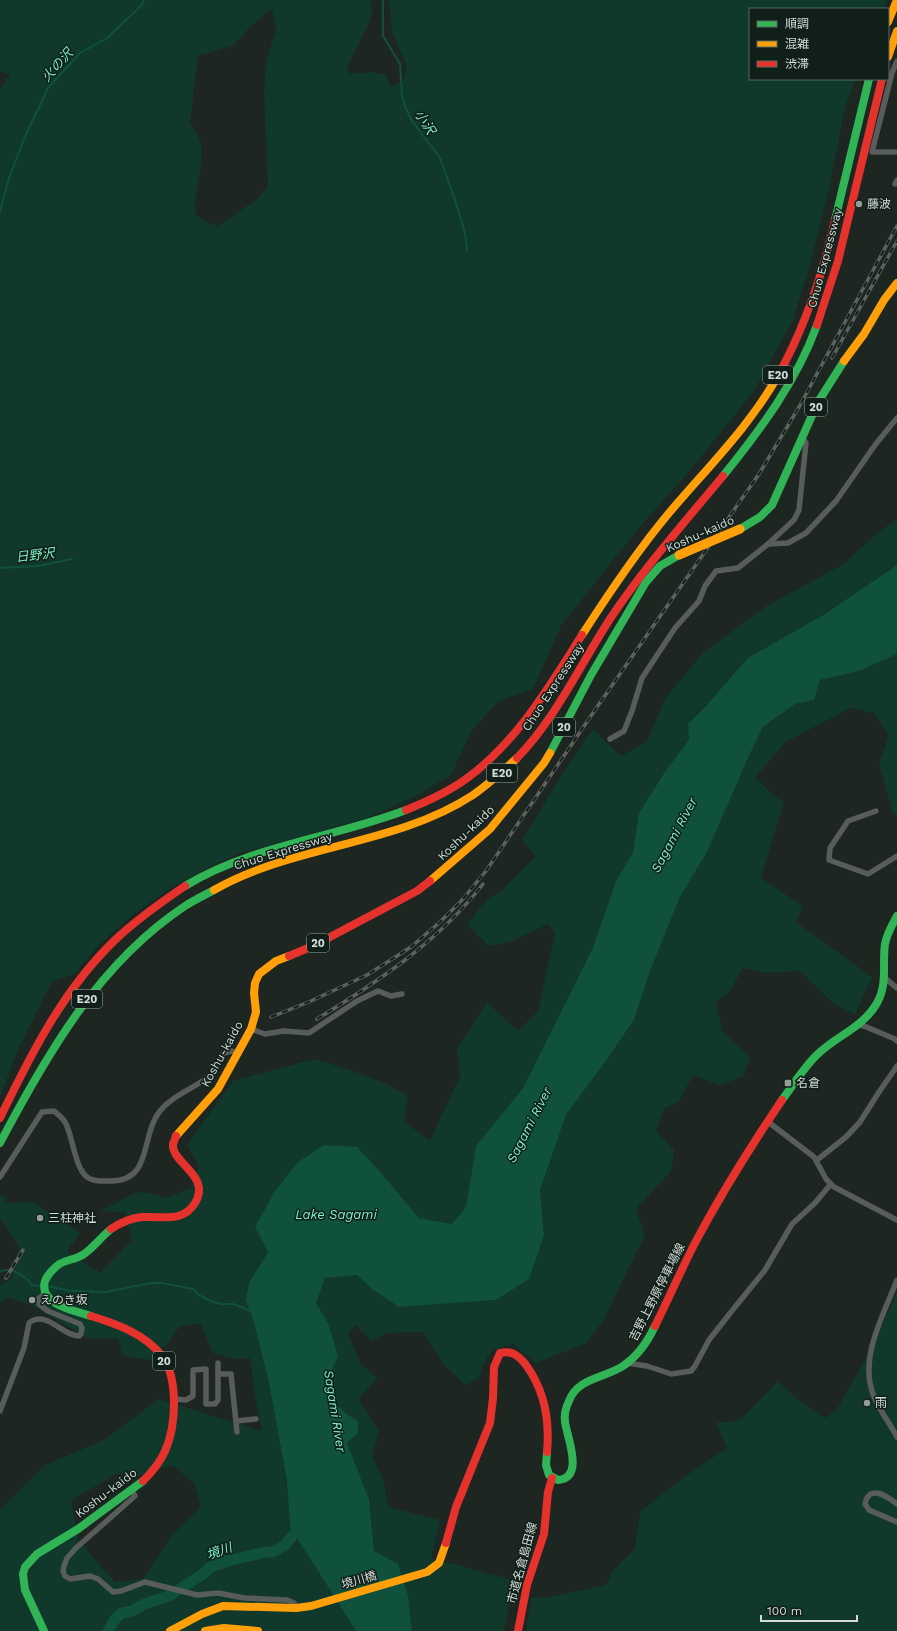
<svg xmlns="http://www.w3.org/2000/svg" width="897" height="1631" font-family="'Work Sans','Noto Sans JP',sans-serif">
  <rect width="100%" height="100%" fill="#1e2622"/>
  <g fill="#10382b" fill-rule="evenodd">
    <path d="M0,0h371l1,12 -3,11 -22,44 3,7 23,-2 13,3 4,11 13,-4 4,-15 -15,-35 -3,-32h498l-3,9h-134v70h106l-11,28 -16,83 -20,78 -16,52 -39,71 -66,82 -47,53 -31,38 -49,62 -28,63 -34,12 -27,29 -21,45 -35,21 -49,22 -129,36 -33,15 -29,16 -44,30 -31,28 -27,31 -22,7 -36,73 -16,43v-1008l10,-14 -10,-4zM272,9l4,22 -10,30 -2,31 4,94 -12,14 -38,26 -13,-5 -9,-6c-4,-23 9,-47 5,-71 -2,-8 -7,-15 -11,-22l8,-66 35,-10 17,-19z"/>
    <path d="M897,519v46l-72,49 -119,92 -18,18 1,16 -23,30 -27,43 -6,39 -17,29 -23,65 -70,142 -47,58 -10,61 -14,17 -33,-6 -37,-44 -114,78 -19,31 -3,17 8,23 15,60 18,98 3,46 66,104h-356v-121l45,-45 59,-25 55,-41 103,32 -7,-36 -5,-37 -17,1 -20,-6 -13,-30 -21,4 -10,15 -18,18 -28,-4 -5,-18h-31l-56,-33 -23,-8 -8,6v-17l12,-9 7,-31 -19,-28v-24l7,4 -2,5 28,-1 47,30 -13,20 33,21 32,-33 -7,-28 -25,-1 37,-19 15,2 14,4 25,-10 8,-22 -12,-21 46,-64 81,-22 39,12 32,12 23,12 -4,27 26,18 30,-63 -3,-28 30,-47 31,29 20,-20 17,-78 -7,-9 -38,18 -21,4 -22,-21 20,-26 13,-7 36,-36 -14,-16 41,-67 30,-44 28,27 26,-15 18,-42 38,-46 62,-46 80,-44 31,-29zM172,1465l22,18 7,24 -28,27 -30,45 -28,3 -37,-42 -7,-39 46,-28 15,5z"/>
    <path d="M897,654v163l-5,-6 -13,-48 10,-27 -15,-23 -23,-5 -64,33 -32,36 20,20 9,5 -23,76 42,28 -7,16 76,55 -17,37 -21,-10 -34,-33 -36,2 -21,-5 -14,24 -13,10 6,29 28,26 -7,20 -24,8 -26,-10 -14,26 -15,8 -8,22 18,19 -3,21 -35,38 9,26 -41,84 -17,24 -51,20 -23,-19c-27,7 -25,10 -35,35l-13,6 -22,-21 -20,-32 -35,1 -16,8 -17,-16 -7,9 13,30 16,14 -18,21 20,33 -7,23 12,27 4,25 52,13 -9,38 83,22 -10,51h-92l-4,-35 -34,-44 -5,-53 -22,-56 11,-10v-12l-13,-8 -14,-15 -2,-21 9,-21 -22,-53 9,-25 32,-3 15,14 27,18 97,-7 48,-65 -4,-45 26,-75 39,-53 29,-42 16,-49 30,-74 27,-45 40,-92 16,-33 32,-23 19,-4 6,-20 39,-9z"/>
    <polygon points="897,1292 897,1631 526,1631 531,1598 548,1597 606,1585 613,1571 635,1548 640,1512 684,1477 727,1448 716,1423 740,1420 778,1381 796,1398 826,1418 837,1409 872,1348"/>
  </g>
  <polygon fill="#10513d" points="897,565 897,654 859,671 820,680 814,700 795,704 763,727 747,760 707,852 680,897 650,971 634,1020 605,1062 566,1115 540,1190 544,1235 529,1279 496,1300 399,1307 372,1289 357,1275 325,1278 316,1303 328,1323 338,1356 329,1377 331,1398 345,1413 358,1421 358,1433 347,1443 369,1499 374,1551 398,1564 408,1596 412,1631 356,1631 290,1527 287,1481 269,1383 254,1323 246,1300 249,1283 268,1252 255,1227 275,1191 298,1162 324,1145 357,1147 382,1174 419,1218 452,1224 466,1207 476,1146 523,1088 593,947 616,881 633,852 639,813 666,770 689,740 688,724 706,706 748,658 825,614"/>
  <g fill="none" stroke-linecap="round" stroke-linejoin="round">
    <g stroke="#10513d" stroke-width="2">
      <polyline points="383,0 383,36 400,64 402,95 404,104 412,121 440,158 455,200 465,233 467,251"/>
      <polyline points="0,212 9,178 24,139 48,88 80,53 107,38 141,6 144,0"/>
      <polyline points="0,568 39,566 72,559"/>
      <path d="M0,1272c10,-7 26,5 32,13l9,1"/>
      <polyline points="47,1286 71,1291 106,1292 151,1283 162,1283 193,1289 199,1295 211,1301 221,1304 233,1304 251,1311"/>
    </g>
    <polyline stroke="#10513d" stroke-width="11" points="108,1631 115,1619 122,1613 132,1611 144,1604 169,1596 203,1574 211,1567 227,1561 266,1552 273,1552 284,1546 303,1523"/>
    <g stroke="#585c5a" stroke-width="5.5">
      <polyline points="897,61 892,73 872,152 897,152"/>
      <polyline points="895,184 897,180"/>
      <polyline points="768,544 794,520 799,510 806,443 802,437"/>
      <polyline points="610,739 624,731 632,711 642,678 675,628 699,601 705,586 716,571 738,568 768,544 788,543 806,533 836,501 875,445 897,418"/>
      <polyline points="876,811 848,821 830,848 829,860 868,874 897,856"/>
      <polyline points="886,979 897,988"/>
      <polyline points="858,1025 864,1026 895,1039 897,1041"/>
      <polyline points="251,1029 265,1034 284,1031 309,1033 357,1001 378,991 391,996 402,994"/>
      <polyline points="767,1121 814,1157 826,1179 834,1187 897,1220"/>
      <polyline points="817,1160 846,1137 860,1122 879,1092 897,1066"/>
      <path d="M0,1177l42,-65 12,-1c5,4 10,8 12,13 7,14 9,44 21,53 6,5 17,4 24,4 42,0 29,-45 49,-70 14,-17 36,-23 52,-37 6,-6 6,-15 12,-21l8,-2 5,2"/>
      <path d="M897,1280c-13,34 -38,77 -24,114 6,16 16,28 24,43"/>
      <polyline points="627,1363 647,1366 671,1374 691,1371 695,1366 709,1340 731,1312 765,1270 792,1224 815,1203 830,1185"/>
      <polyline points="218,1374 231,1374 237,1432"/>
      <polyline points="174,1399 186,1400 193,1396 193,1370 206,1369 206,1404 215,1404 218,1400 218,1363"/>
      <path d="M0,1411l24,-63 5,-25c17,-14 33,13 50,13l2,-2 1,-6 -2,-4 -32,-13 -9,-7v-6l7,-4"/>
      <polyline points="236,1421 256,1419"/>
      <polyline points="132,1490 135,1496 76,1548 67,1558 64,1566 63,1571 65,1576 70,1579 90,1576 98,1579 113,1592 121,1591 145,1582 197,1595 218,1593 244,1598 287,1600 294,1603 296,1608"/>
      <path d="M897,1504c-9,-7 -28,-21 -32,0l4,6 28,12"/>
    </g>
    <g stroke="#30b455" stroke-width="8">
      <polyline points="835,220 869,79"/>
      <path d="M723,476c37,-46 74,-95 94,-151"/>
      <polyline points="740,529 760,517 772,505 818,402 844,361"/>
      <polyline points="550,753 591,675 646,582 660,566 679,555"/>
      <path d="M185,886c68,-41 148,-48 221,-76"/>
      <path d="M782,1100c12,-16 23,-35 38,-48 19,-17 44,-26 57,-49 11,-19 5,-39 8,-59 2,-11 7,-19 12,-28"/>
      <path d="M0,1143c47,-89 99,-180 185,-237 9,-6 20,-11 29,-16"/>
      <path d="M91,1316c-15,-5 -53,-11 -46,-35 3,-7 8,-12 13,-16 8,-6 18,-5 26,-11 10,-7 17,-17 27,-25"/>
      <path d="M547,1452l-1,13 3,10 9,5c27,-2 9,-43 7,-58 -1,-7 1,-15 4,-21 8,-23 36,-23 54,-35 15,-10 25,-25 32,-40"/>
      <polyline points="44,1631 25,1590 23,1574 25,1567 37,1554 78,1529 143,1481"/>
    </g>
    <g stroke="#ff9f0a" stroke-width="8">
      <polyline points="888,22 897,0"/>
      <polyline points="888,57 897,31"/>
      <polyline points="844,361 864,334 884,300 897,283"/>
      <path d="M582,635c27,-42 55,-84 87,-122 39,-46 82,-88 111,-141"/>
      <polyline points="430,881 490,829 544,763 550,753"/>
      <path d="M214,890c81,-46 181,-44 259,-95 16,-11 30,-24 44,-37"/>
      <polyline points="176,1136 218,1089 251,1029 256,1012 254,993 255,983 259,974 276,961 289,956"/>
      <polyline points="170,1631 202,1614 223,1606 296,1608 311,1606 427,1572 439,1563 446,1543"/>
      <polyline points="205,1631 224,1628 258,1631"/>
    </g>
    <g stroke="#e5322d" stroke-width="8">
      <polyline points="817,325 838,261 882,79"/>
      <path d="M780,372c26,-48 43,-99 55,-152"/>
      <path d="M517,758c39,-40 63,-93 93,-139 34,-51 74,-96 113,-143"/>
      <path d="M406,810c20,-8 42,-18 60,-31 51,-37 83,-92 116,-144"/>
      <polyline points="289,956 313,946 417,891 430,881"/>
      <path d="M0,1118c31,-64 63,-128 115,-178 21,-20 45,-37 70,-54"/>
      <path d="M111,1229c9,-6 20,-11 31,-12 20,-1 41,6 53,-14 17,-27 -24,-40 -22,-59 1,-2 2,-6 3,-8"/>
      <path d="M91,1316c26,8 54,18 71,40 17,23 14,71 3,95 -5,12 -13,21 -22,30"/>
      <path d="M655,1326c14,-28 26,-56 40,-83 26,-49 56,-97 87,-143"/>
      <path d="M446,1543l10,-36 34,-84 3,-25 1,-31 6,-14c12,-3 19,3 26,12 19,26 24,55 21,87"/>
      <polyline points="518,1631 527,1585 544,1534 548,1492 552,1478"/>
    </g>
    <g stroke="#5d625e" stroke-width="3.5">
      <g id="rail">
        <polyline points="832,358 897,241"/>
        <polyline points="271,1017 311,1001 367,975 411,947 440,922 462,900 486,871 597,707 759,474 799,407 897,226"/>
        <path d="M317,1019c62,-38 121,-77 166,-135"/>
        <polyline points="6,1278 23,1250"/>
      </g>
    </g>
    <use href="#rail" stroke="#111f19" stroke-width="2" stroke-dasharray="6" stroke-linecap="butt"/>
    <polyline stroke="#ff9f0a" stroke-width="9" points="679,555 740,529"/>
  </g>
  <g fill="#949c98" stroke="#111f19" stroke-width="1.5">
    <circle cx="859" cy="204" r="4"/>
    <rect x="784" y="1079" width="8" height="8" rx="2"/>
    <circle cx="40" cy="1218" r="4"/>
    <circle cx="32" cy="1300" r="4"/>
    <circle cx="867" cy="1403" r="4"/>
  </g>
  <g text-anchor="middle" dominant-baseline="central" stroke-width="3" stroke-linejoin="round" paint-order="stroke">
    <g fill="#111f19" stroke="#99a39f" stroke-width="1">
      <rect x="763" y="366" width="30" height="18" rx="3"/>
      <rect x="805" y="398" width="22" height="18" rx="3"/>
      <rect x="553" y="718" width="22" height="18" rx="3"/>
      <rect x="487" y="764" width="30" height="18" rx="3"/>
      <rect x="307" y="934" width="22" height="18" rx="3"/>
      <rect x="72" y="990" width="30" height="18" rx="3"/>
      <rect x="153" y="1352" width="22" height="18" rx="3"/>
    </g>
    <g font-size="11" font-weight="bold" fill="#d3dcd8">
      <text x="778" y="375">E20</text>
      <text x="816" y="407">20</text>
      <text x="564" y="727">20</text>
      <text x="502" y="773">E20</text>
      <text x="318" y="943">20</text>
      <text x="87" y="999">E20</text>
      <text x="164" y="1361">20</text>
    </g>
    <g font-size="12" fill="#d3dcd8" stroke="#111f19" text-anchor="start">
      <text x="867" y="204">藤波</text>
      <text x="796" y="1083">名倉</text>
      <text x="48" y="1218">三柱神社</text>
      <text x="40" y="1300">えのき坂</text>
      <text x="875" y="1403">雨</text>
    </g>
    <g font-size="12" fill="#d3dcd8" stroke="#111f19">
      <text transform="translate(825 258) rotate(-75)">Chuo Expressway</text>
      <text transform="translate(700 534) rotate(-24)">Koshu-kaido</text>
      <text transform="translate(553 687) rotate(-57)">Chuo Expressway</text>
      <text transform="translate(466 833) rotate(-44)">Koshu-kaido</text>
      <text transform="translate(283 851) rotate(-17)">Chuo Expressway</text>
      <text transform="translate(222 1054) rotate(-61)">Koshu-kaido</text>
      <text transform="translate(657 1292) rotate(-63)">吉野上野原停車場線</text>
      <text transform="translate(106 1493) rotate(-37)">Koshu-kaido</text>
      <text transform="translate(522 1563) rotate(-75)">市道名倉島田線</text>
      <text transform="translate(359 1580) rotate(-16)">境川橋</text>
    </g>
    <g font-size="13" font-style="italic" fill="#7df2c7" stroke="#111f19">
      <text transform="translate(57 65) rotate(-48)">火の沢</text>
      <text transform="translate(425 122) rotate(57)">小沢</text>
      <text transform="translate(35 555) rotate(-7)">日野沢</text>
      <text transform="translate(674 835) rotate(-62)">Sagami River</text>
      <text transform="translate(529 1125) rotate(-63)">Sagami River</text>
      <text x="336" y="1214">Lake Sagami</text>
      <text transform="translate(335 1411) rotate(81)">Sagami River</text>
      <text transform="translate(219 1551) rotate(-19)">境川</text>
    </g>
  </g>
  <rect x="749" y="8" width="140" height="72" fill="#111f19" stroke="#5f6b65"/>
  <rect x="757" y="21" width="20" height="6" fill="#30b455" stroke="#5f6b65"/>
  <text x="785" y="28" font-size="12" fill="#d3dcd8">順調</text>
  <rect x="757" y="41" width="20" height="6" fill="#ff9f0a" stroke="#5f6b65"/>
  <text x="785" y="48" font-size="12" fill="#d3dcd8">混雑</text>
  <rect x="757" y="61" width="20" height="6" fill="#e5322d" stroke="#5f6b65"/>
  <text x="785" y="68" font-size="12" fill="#d3dcd8">渋滞</text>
  <path d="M761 1615v6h96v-6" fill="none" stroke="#d3dcd8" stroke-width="2"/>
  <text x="767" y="1615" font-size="12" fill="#d3dcd8" stroke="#111f19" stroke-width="3" paint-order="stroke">100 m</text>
</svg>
